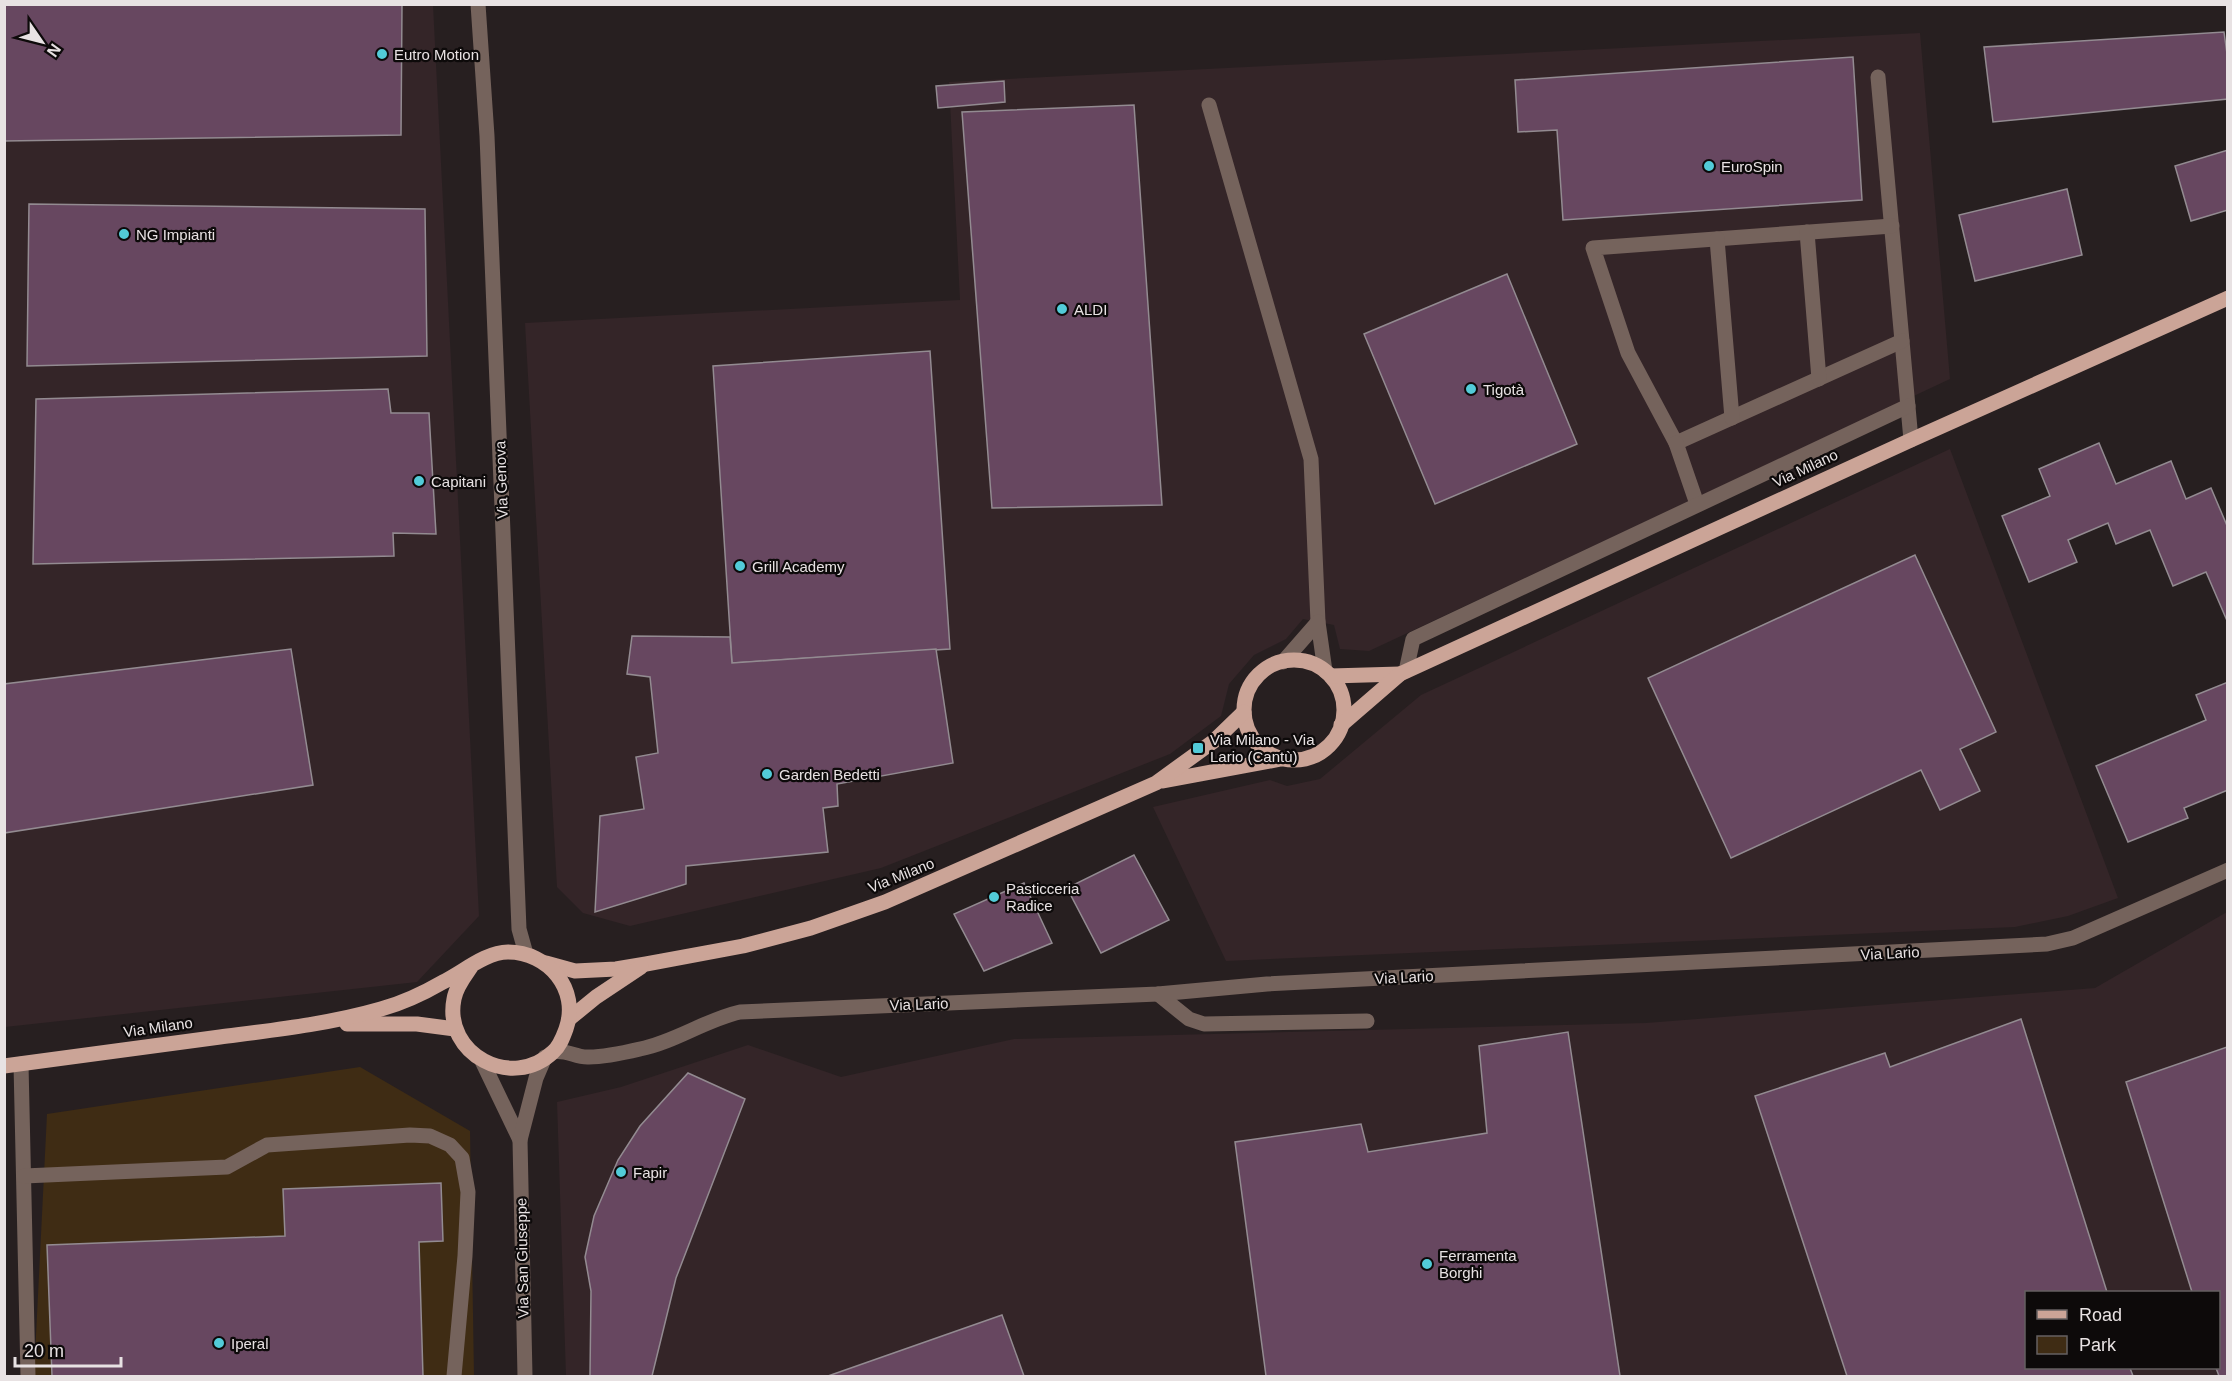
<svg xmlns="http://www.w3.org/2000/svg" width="2232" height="1381" font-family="Arial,sans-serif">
  <rect width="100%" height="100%" fill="#271f20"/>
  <g fill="#342528" fill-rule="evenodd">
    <polygon points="4,5 433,5 479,916 417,982 5,1027"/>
    <polygon points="1920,33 1950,379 1369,651 1340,649 1334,625 1303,619 1286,639 1254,655 1229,684 1221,716 1170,754 881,868 630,926 583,913 557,887 525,323 960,300 949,82"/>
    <polygon points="1950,449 2118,898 2068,916 2015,927 1226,961 1153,807 1270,780 1287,786 1320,779 1421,695"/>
    <path d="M2227,912v464h-1661l-9,-274 64,-15 127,-42 93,32 173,-38 632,-16 449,-35zM2026,1292h192v76h-192z"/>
  </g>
  <polygon fill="#3f2c14" points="360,1067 470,1131 474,1376 34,1376 47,1114"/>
  <g fill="#674760" stroke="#938b91" stroke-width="1.5">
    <polygon points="4,4 402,4 401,135 4,141"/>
    <polygon points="2224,32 2228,61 2228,99 1993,122 1984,47"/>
    <polygon points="1853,57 1862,200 1563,220 1557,130 1518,132 1515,80"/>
    <polygon points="1004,81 1005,102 938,108 936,86"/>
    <polygon points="1134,105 1162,505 992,508 962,112"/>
    <polygon points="2228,150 2228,210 2191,221 2175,166"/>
    <polygon points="2067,189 2082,255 1975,281 1959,215"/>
    <polygon points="29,204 425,209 427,356 27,366"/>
    <polygon points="1507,274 1577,444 1435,504 1364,334"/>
    <polygon points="930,351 950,649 732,663 713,366"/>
    <polygon points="388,389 391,413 429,413 436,534 393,533 394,556 33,564 36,399"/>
    <polygon points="2099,443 2116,484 2171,461 2186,499 2211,488 2228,528 2228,623 2206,572 2173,586 2150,530 2116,544 2108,523 2068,540 2077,562 2029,582 2002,516 2050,496 2039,469"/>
    <polygon points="1915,555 1996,732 1960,749 1980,791 1940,810 1921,770 1731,858 1648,678"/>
    <polygon points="632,636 730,637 732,663 936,649 953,763 837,784 838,806 823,808 828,852 686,866 686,884 595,912 600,816 644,809 636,757 658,753 650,677 627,674"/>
    <polygon points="291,649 313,785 4,833 4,684"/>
    <polygon points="2228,682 2228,790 2184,808 2188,818 2128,842 2096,766 2206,720 2196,695"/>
    <polygon points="1134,855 1169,920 1101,953 1067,888"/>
    <polygon points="1024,883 1052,943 984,971 954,914"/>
    <polygon points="2021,1019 2107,1292 2026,1292 2026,1368 2130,1368 2133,1376 1847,1376 1755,1096 1885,1053 1890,1067"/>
    <polygon points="1568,1032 1620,1376 1266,1376 1235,1142 1361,1124 1368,1152 1487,1133 1479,1046"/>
    <polygon points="2227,1047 2228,1376 2219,1376 2216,1368 2218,1368 2218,1292 2192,1292 2126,1082"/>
    <polygon points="688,1073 745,1099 676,1278 652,1376 590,1376 591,1291 585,1257 594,1216 618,1160 640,1126"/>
    <polygon points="441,1183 443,1241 419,1242 423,1376 52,1376 47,1245 285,1236 283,1189"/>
    <polygon points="1002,1315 1024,1376 828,1376"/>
  </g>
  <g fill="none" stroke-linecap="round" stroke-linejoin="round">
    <g stroke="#75635c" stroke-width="15">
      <polyline points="478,4 487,136 519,929 526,954"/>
      <polyline points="1878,77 1911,440"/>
      <polyline points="1209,105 1311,459 1318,622 1325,671"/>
      <polyline points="1892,226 1593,248 1628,353 1676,443 1902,341"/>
      <polyline points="1807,232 1819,379"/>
      <polyline points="1717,239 1732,418"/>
      <polyline points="1676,443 1697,504"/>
      <polyline points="1283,662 1318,622"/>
      <polyline points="1406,671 1413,639 1908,406"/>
      <polyline points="1158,994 1189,1019 1204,1024 1367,1021"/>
      <path d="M553,1052c13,-3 23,6 36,5 16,0 34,-4 51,-8 35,-7 65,-29 100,-37l418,-18 109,-10 780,-40 26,-6 155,-68"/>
      <polyline points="482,1061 520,1140"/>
      <polyline points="21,1064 28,1376"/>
      <polyline points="24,1176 227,1167 267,1145 410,1135 430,1136 450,1145 462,1158 468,1192 465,1256 454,1376"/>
      <polyline points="525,1376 520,1140 536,1078 545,1057"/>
    </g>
    <g stroke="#cba497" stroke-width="15">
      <circle cx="1294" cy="710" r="50"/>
      <polyline points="1331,676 1400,674"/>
      <polyline points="1341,725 1400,674 1911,440 2228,298"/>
      <polyline points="1163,781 1281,759"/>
      <polyline points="546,963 575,971 616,969 646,964 743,946 811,928 885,902 1156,783 1214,741 1244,712"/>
      <polyline points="569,1019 596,997 641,967"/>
      <polyline points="347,1024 417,1024 455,1029"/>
      <path d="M4,1066c72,-9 144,-19 216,-29 54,-7 109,-13 161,-28 22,-6 43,-16 62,-27 20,-10 43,-30 65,-30 40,0 72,37 58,77 -3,8 -6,17 -13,23 -41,39 -110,2 -99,-53 2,-12 10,-22 17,-32"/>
    </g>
  </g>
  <g fill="#52cbd8" stroke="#0d0a0a" stroke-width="2">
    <circle cx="382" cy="54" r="6"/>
    <circle cx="1709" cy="166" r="6"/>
    <circle cx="124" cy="234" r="6"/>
    <circle cx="1062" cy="309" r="6"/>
    <circle cx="1471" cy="389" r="6"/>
    <circle cx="419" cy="481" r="6"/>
    <circle cx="740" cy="566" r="6"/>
    <rect x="1192" y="742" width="12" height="12" rx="3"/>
    <circle cx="767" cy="774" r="6"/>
    <circle cx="994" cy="897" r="6"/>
    <circle cx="621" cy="1172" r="6"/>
    <circle cx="1427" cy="1264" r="6"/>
    <circle cx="219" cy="1343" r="6"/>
  </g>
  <g text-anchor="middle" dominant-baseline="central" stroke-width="4.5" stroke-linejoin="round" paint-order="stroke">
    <g font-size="15" fill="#e8e2e3" stroke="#0d0a0a" text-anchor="start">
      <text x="394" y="54">Eutro Motion</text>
      <text x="1721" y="166">EuroSpin</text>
      <text x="136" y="234">NG Impianti</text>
      <text x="1074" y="309">ALDI</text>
      <text x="1483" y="389">Tigotà</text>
      <text x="431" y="481">Capitani</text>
      <text x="752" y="566">Grill Academy</text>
      <text x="1210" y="739">Via Milano - Via<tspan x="1210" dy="17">Lario (Cantù)</tspan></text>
      <text x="779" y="774">Garden Bedetti</text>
      <text x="1006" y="888">Pasticceria<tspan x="1006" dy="17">Radice</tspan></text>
      <text x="633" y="1172">Fapir</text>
      <text x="1439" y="1255">Ferramenta<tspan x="1439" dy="17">Borghi</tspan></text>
      <text x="231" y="1343">Iperal</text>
    </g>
    <g font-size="15" fill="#e8e2e3" stroke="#0d0a0a">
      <text transform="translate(1805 468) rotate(-25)">Via Milano</text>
      <text transform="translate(501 480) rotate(-92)">Via Genova</text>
      <text transform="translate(901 875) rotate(-22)">Via Milano</text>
      <text transform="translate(1890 953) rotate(-3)">Via Lario</text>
      <text transform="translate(1404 977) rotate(-3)">Via Lario</text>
      <text transform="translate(919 1004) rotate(-2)">Via Lario</text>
      <text transform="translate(158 1027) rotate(-8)">Via Milano</text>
      <text transform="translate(522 1258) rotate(-91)">Via San Giuseppe</text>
    </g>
  </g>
  <rect width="2232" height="1381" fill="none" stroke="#e8e2e3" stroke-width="12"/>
  <rect x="2025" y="1291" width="195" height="78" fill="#0d0a0a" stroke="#656061" stroke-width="1.5"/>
  <rect x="2037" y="1310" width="30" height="9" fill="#cba497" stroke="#656061" stroke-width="1.5"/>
  <text x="2079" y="1321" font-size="18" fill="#e8e2e3">Road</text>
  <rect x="2037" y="1336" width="30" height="18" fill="#3f2c14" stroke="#656061" stroke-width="1.5"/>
  <text x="2079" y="1351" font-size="18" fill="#e8e2e3">Park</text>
  <g transform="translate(42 42) rotate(125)" stroke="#0d0a0a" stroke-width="4.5" paint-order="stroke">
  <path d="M0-4.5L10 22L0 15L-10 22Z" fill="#e8e2e3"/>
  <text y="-9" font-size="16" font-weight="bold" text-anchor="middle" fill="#e8e2e3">N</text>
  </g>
  <path d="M15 1357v9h106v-9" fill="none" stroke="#e8e2e3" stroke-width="3"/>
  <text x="24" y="1357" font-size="18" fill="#e8e2e3" stroke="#0d0a0a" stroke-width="4.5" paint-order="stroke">20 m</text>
</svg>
